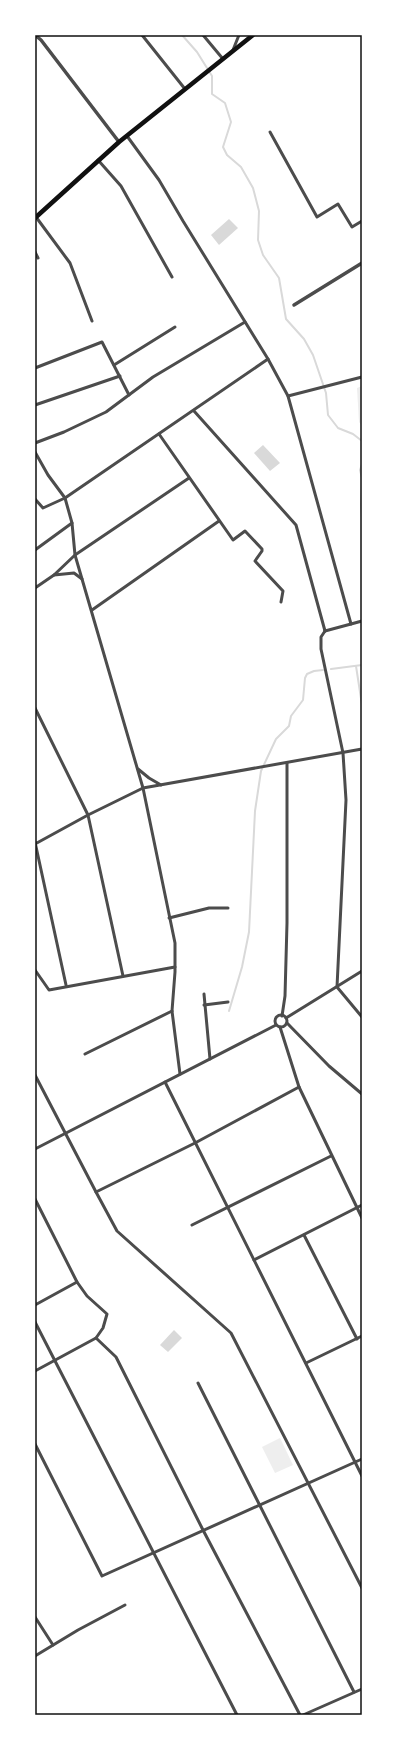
<svg xmlns="http://www.w3.org/2000/svg" width="397" height="1750" font-family="'IBM Plex Sans',sans-serif">
  <rect width="100%" height="100%" fill="#fff"/>
  <g fill="#eee">
    <polygon points="362,386 362,426 359,422 357,388"/>
    <polygon points="280,1438 293,1465 275,1473 262,1447"/>
  </g>
  <g fill="#d9d9d9">
    <polygon points="229,219 238,228 219,245 211,235"/>
    <polygon points="263,445 280,463 270,471 254,453"/>
    <polygon points="174,1330 182,1338 168,1352 160,1345"/>
  </g>
  <g fill="none" stroke-linecap="round" stroke-linejoin="round">
    <g stroke="#d9d9d9" stroke-width="2">
      <polyline points="182,35 197,52 212,76 212,94 225,103 231,122 223,147 227,155 241,167 253,188 259,211 258,240 263,255 279,278 286,319 304,339 313,355 326,393 328,415 338,428 353,434 362,441"/>
      <polyline points="362,464 360,470 362,478"/>
      <polyline points="362,486 361,505 362,518"/>
      <polyline points="356,666 362,705"/>
      <polyline points="331,669 362,665"/>
      <polyline points="229,1011 242,967 249,932 255,811 261,771 276,739 289,726 291,716 303,700 305,678 307,674 314,671 323,670"/>
    </g>
    <g stroke="#4c4c4c" stroke-width="3">
      <polyline points="142,35 185,89"/>
      <polyline points="203,35 223,59"/>
      <polyline points="233,50 239,35"/>
      <polyline points="270,132 317,217 338,204 352,227 362,221"/>
      <polyline points="127,136 159,180 183,221 268,359 288,396 351,624 325,631"/>
      <polyline points="98,160 121,186 172,277"/>
      <polyline points="36,217 70,263 92,321"/>
      <polyline points="35,252 38,258"/>
      <polyline points="114,365 175,327"/>
      <polyline points="35,368 102,342 129,395"/>
      <polyline points="288,396 362,377"/>
      <polyline points="35,405 120,376"/>
      <polyline points="194,411 296,525 325,631"/>
      <polyline points="159,434 233,540 245,531 262,549 262,551 255,561 283,591 281,602"/>
      <polyline points="35,443 64,432 106,412 153,377 245,322"/>
      <polyline points="35,452 48,475 65,498 72,523 75,555 143,788 175,943 175,972 172,1011 180,1074"/>
      <polyline points="35,499 43,508 65,498 268,359"/>
      <polyline points="35,550 72,523"/>
      <polyline points="54,575 74,573 82,579"/>
      <polyline points="35,588 54,575 75,555 189,478"/>
      <polyline points="92,610 219,521"/>
      <polyline points="351,624 362,621"/>
      <polyline points="325,631 321,637 321,649 343,753 346,800 337,987 362,1017"/>
      <polyline points="35,708 88,815 123,976"/>
      <polyline points="138,769 149,778 161,785"/>
      <polyline points="35,842 66,985"/>
      <polyline points="35,844 88,815 143,788 362,749"/>
      <polyline points="169,918 209,908 228,908"/>
      <polyline points="35,970 49,990 175,967"/>
      <polyline points="204,994 210,1059"/>
      <polyline points="204,1005 228,1002"/>
      <circle cx="281" cy="1021" r="6"/>
      <polyline points="282,1016 285,996 287,923 287,763"/>
      <polyline points="286,1018 362,971"/>
      <polyline points="287,1023 329,1066 362,1094"/>
      <polyline points="280,1027 299,1087 362,1218"/>
      <polyline points="85,1054 172,1011"/>
      <polyline points="35,1075 96,1192 117,1231 231,1333 362,1588"/>
      <polyline points="165,1082 362,1476"/>
      <polyline points="35,1149 276,1025"/>
      <polyline points="96,1192 195,1143 299,1087"/>
      <polyline points="35,1199 77,1282 87,1296 107,1314 103,1328 96,1338 35,1371"/>
      <polyline points="192,1225 331,1156"/>
      <polyline points="304,1235 357,1339"/>
      <polyline points="254,1260 362,1205"/>
      <polyline points="35,1305 77,1282"/>
      <polyline points="35,1322 237,1715"/>
      <polyline points="96,1338 116,1357 203,1530 300,1715"/>
      <polyline points="306,1363 362,1336"/>
      <polyline points="198,1383 354,1692"/>
      <polyline points="35,1444 102,1576 362,1459"/>
      <polyline points="35,1617 53,1645"/>
      <polyline points="35,1656 78,1630 125,1605"/>
      <polyline points="303,1715 362,1689"/>
    </g>
    <g stroke="#4c4c4c" stroke-width="3.5">
      <polyline points="35,35 41,40 119,142"/>
      <polyline points="294,305 362,263"/>
    </g>
    <polyline stroke="#111" stroke-width="4.5" points="35,218 119,142 253,35"/>
  </g>
  <rect width="397" height="1750" fill="none" stroke="#ffffff" stroke-width="72"/>
  <rect x="36" y="36" width="325" height="1678" fill="none" stroke="#111" stroke-width="1.5"/>
</svg>
